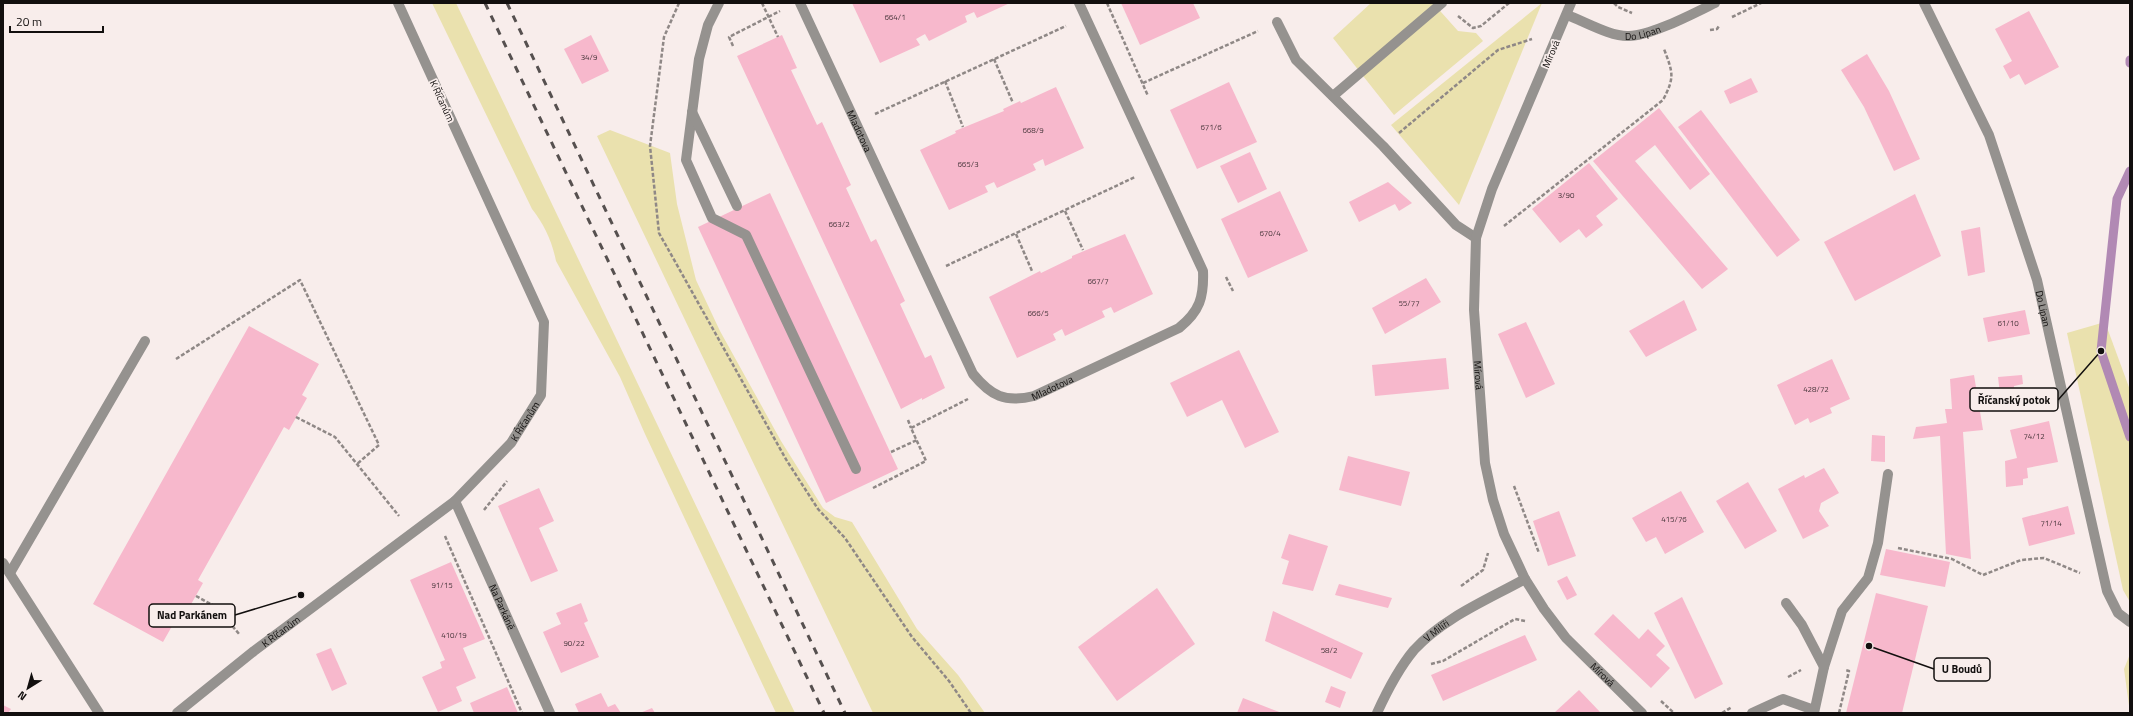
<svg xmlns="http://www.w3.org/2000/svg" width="2133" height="716" font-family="'Titillium Web',sans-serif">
  <rect width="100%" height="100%" fill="#f8edeb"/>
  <g fill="#eae1ae">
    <path d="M432,3h24l339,710h-19l-131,-279 -25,-57 -64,-116c-4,-20 -12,-37 -24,-52z"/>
    <polygon points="1371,3 1433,3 1458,31 1476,33 1483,41 1394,115 1333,38"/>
    <polygon points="1542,3 1459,205 1391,125"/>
    <polygon points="610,130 670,153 677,204 696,280 720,331 781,441 823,508 835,517 852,522 917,629 958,675 985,713 873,713 597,136"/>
    <polygon points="2105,322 2130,390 2130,602 2123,590 2067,333"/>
    <polygon points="2130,654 2130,713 2124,669"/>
  </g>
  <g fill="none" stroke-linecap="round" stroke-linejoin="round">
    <g stroke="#b189b4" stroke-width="9">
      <polyline points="2130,60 2130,63"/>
      <polyline points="2130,171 2117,199 2101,351 2130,437"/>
    </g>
  </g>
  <g fill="#f7b8cc">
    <polygon points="852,3 1010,3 977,18 974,12 965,16 967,22 929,41 925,34 916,39 920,45 880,63"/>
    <polygon points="1121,3 1193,3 1200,18 1140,45"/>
    <polygon points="2029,11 2059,67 2025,85 2019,74 2010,79 2003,66 2012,61 1995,29"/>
    <polygon points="591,35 609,71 582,84 564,49"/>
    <polygon points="782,35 797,68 791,70 817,125 822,122 851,185 846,188 871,242 876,239 905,301 900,304 925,358 931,355 945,388 922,400 922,398 901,409 737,56"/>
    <polygon points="1867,54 1889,91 1920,159 1894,171 1864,107 1841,70"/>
    <polygon points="1751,78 1758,92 1730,104 1724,91"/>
    <polygon points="1229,82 1257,142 1197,169 1170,110"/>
    <polygon points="1056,87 1084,148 1045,166 1043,159 1033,164 1036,170 997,188 994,182 985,186 988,192 949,210 920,150 956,133 955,131 1004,111 1003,109 1020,101 1021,103"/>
    <polygon points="1659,108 1710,174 1690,190 1655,145 1635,161 1728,269 1702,289 1593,161"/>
    <polygon points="1701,110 1800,240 1777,257 1678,127"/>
    <polygon points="1250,152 1267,189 1238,203 1220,166"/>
    <polygon points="1589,163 1618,199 1596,216 1603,225 1586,238 1579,229 1560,243 1532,209"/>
    <polygon points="1388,182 1412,203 1399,211 1395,204 1359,222 1349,202"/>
    <polygon points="1280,191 1308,251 1248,278 1221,219"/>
    <polygon points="770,193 898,469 826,503 698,227"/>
    <polygon points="1915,194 1941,256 1855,301 1824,242"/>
    <polygon points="1980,227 1985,272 1968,276 1961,231"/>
    <polygon points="1125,234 1153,294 1114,313 1111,307 1102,311 1105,317 1065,336 1062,329 1053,334 1056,340 1017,358 989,297 1040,271 1041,273 1072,258 1072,256"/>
    <polygon points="1426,278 1441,302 1385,334 1372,308"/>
    <polygon points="1684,300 1697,330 1646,357 1629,331"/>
    <polygon points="2025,310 2030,334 1988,342 1983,318"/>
    <polygon points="1526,322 1555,384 1526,398 1498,334"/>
    <polygon points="249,326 319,364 302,395 307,398 289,430 284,427 198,580 203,583 185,615 180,612 163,642 93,604"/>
    <polygon points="1239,350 1279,432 1245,448 1222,400 1187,417 1170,383"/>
    <polygon points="1446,358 1449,389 1375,396 1372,365"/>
    <polygon points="1832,359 1850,399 1830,408 1832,413 1810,423 1808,418 1795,425 1777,385"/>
    <polygon points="1974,375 1983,430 1963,432 1971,559 1946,554 1940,436 1913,439 1916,427 1947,423 1945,409 1952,409 1950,379"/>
    <polygon points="2022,375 2023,384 2014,386 2014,392 2000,394 1998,377"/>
    <polygon points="2049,421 2058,462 2027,468 2028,478 2023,479 2023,485 2006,487 2005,461 2017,458 2010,430"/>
    <polygon points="1872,435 1885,436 1885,462 1871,461"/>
    <polygon points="1348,456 1410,472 1401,506 1339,490"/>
    <polygon points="1824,468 1839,493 1821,503 1819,511 1829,526 1803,539 1778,489 1804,475 1805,478"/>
    <polygon points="1748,482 1777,531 1745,549 1716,501"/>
    <polygon points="539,488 554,521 539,528 558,571 531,582 498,506"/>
    <polygon points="1681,491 1704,532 1665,554 1656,537 1646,542 1632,518"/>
    <polygon points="2068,506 2075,534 2029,546 2022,518"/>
    <polygon points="1559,511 1576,556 1548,566 1533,521"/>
    <polygon points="1289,534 1328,546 1313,591 1282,584 1289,561 1281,558"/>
    <polygon points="1886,549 1950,562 1945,587 1880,575"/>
    <polygon points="451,562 485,639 463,648 476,678 456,687 462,701 438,712 422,677 442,668 440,662 445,660 410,580"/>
    <polygon points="1567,576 1577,595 1567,600 1557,581"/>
    <polygon points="1339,584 1392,598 1388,608 1335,595"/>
    <polygon points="1157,588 1195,644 1117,701 1078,647"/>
    <polygon points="1876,593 1928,606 1902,713 1846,713"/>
    <polygon points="1682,597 1723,684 1695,699 1654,613"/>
    <polygon points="581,603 588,621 584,623 599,657 561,673 543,632 561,624 556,613"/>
    <polygon points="1273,611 1363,653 1351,679 1265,641"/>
    <polygon points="1613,614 1639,639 1648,629 1665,646 1656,655 1670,668 1651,688 1594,634"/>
    <polygon points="1525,635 1537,660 1443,701 1431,675"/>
    <polygon points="331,648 347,684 332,691 316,654"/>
    <polygon points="1331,686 1346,692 1340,708 1325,702"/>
    <polygon points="507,687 518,713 474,713 470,703"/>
    <polygon points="1579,690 1601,713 1554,713"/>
    <polygon points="601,693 608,707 615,704 621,713 579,713 575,704"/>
    <polygon points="1243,698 1282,713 1237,713"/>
    <polygon points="3,705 11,709 8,713 3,713"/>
    <polygon points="652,708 655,713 640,713"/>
  </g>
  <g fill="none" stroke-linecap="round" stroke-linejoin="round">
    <g stroke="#8f8886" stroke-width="2.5" stroke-dasharray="4 2" stroke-linecap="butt">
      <polyline points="679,3 664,37 650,146 659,233 787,461 818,509 845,538 912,637 949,681 971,713"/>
      <polyline points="762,3 778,37"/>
      <polyline points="1107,3 1148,96"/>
      <polyline points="1614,3 1618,7 1632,13"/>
      <polyline points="1458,16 1473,28 1481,26 1509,3"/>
      <polyline points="1732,17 1761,3"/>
      <polyline points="1710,30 1717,29 1719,26"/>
      <polyline points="733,46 729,37 780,11"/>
      <polyline points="994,59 1013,103"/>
      <polyline points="945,81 963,127"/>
      <polyline points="1143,83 1258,31"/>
      <polyline points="875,114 1066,26"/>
      <polyline points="1399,133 1498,50 1532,39"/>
      <polyline points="1065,211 1083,250"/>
      <path d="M1504,226l159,-126c12,-23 10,-27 1,-51"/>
      <polyline points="1016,234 1032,271"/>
      <polyline points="946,266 1135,177"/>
      <polyline points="1226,277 1233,291"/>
      <polyline points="176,359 300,280 379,445 357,464"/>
      <polyline points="296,417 335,437 399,516"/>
      <polyline points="908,420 911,428"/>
      <polyline points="891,452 917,440"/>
      <polyline points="1514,486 1539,553"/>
      <polyline points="873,488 926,461 911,428 968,399"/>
      <polyline points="484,510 507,481"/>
      <polyline points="445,536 522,713"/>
      <polyline points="1898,548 1952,559 1983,575 2021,560 2044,558 2080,573"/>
      <polyline points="1461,586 1483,570 1488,553"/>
      <polyline points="196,596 216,607 240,635"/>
      <polyline points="1431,664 1443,661 1515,619 1525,621"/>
      <polyline points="1788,677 1801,670"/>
      <polyline points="1661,701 1674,713"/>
      <polyline points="1722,713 1732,707"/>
      <polyline points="1839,713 1849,671 1845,670"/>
    </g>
    <g stroke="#95928f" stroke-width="10">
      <polyline points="719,3 708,25 699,59 686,160 712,218 746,235 856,469"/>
      <polyline points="1277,22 1296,60 1383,146 1456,225 1476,238"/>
      <polyline points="1333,96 1442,3"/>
      <polyline points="692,112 737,206"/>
      <polyline points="3,563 99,713"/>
      <polyline points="10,573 145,341"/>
    </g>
    <g stroke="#95928f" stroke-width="10">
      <path id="s1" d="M800,3l173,371c18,22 32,29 61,22l145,-68c21,-17 25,-31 24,-57l-124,-268"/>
      <path id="s2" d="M455,501l95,212"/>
      <polyline points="1786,603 1802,625 1824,667"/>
      <path id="s3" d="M1377,713c10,-22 22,-45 37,-63 29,-32 73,-50 111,-71"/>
      <polyline points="1752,713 1783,699 1814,710"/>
      <polyline points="1814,713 1824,667 1842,611 1868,578 1878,543 1888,474"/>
    </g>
    <g stroke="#95928f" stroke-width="10">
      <path id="s4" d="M1571,3l-79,186 -16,49 -2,72 11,153 8,37 11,34 21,45 19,30 22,29 76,75"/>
      <path id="s5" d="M1924,3l65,132 48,145 70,311 11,22 12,9"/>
      <path id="s6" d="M1567,15c17,6 44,22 62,21 22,0 65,-23 86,-33"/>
      <path id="s7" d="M177,713l77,-62 201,-150 56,-58 30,-48 3,-73 -146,-319"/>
    </g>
    <g stroke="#56504f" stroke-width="3" stroke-dasharray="7 7" stroke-linecap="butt">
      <polyline points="485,3 824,713"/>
      <polyline points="507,3 845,713"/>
    </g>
  </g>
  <g text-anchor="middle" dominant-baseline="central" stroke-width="3.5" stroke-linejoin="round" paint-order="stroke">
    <g font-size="8" fill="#4b393e">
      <text x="895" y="17">664/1</text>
      <text x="589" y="57">34/9</text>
      <text x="1211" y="127">671/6</text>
      <text x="1033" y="130">668/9</text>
      <text x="968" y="164">665/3</text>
      <text x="1566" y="195">3/90</text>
      <text x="839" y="224">663/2</text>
      <text x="1270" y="233">670/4</text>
      <text x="1098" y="281">667/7</text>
      <text x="1409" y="303">55/77</text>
      <text x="1038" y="313">666/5</text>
      <text x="2008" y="323">61/10</text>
      <text x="1816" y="389">428/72</text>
      <text x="2034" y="436">74/12</text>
      <text x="1674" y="519">415/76</text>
      <text x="2051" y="523">71/14</text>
      <text x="442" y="585">91/15</text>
      <text x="454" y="635">410/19</text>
      <text x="574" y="643">90/22</text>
      <text x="1329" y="650">58/2</text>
    </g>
    <g font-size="10" fill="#120f0e" stroke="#f8edeb">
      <text stroke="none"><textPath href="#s6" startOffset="80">Do Lipan</textPath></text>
      <text transform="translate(1551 54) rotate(-67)">Mírová</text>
      <text transform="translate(442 101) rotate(65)">K Říčanům</text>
      <text stroke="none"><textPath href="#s1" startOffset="141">Mladotova</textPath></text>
      <text stroke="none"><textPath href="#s5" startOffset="329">Do Lipan</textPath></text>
      <text stroke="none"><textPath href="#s4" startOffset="391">Mírová</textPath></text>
      <text stroke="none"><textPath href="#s1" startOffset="499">Mladotova</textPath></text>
      <text stroke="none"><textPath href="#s7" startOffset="456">K Říčanům</textPath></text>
      <text stroke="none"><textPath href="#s2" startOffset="116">Na Parkáně</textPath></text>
      <text stroke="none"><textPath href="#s7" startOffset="132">K Říčanům</textPath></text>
      <text stroke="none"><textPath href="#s3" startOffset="103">V Milíři</textPath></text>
      <text stroke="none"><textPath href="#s4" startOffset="726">Mírová</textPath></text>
    </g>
  </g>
  <path fill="none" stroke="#120f0e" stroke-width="1.5" d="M2101 351L2058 400M301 595L235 615M1869 646L1934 669"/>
  <g fill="#120f0e" stroke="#f8edeb" stroke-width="1.5">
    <circle cx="2101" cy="351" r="4"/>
    <circle cx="301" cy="595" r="4"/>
    <circle cx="1869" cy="646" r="4"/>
  </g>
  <g fill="#f8edeb" stroke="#120f0e" stroke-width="1.5">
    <rect x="1970" y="388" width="88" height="23" rx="4"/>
    <rect x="149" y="604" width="86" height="23" rx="4"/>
    <rect x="1934" y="658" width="56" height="23" rx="4"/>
  </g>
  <g font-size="11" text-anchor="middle" font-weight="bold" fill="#120f0e">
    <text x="2014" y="404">Říčanský potok</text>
    <text x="192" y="619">Nad Parkánem</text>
    <text x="1962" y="673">U Boudů</text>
  </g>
  <rect width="2133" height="716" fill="none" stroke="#120f0e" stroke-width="8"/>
  <g transform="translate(28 688) rotate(217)" stroke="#f8edeb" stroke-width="3" paint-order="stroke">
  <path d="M0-3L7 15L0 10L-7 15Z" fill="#120f0e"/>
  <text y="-6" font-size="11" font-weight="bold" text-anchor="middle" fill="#120f0e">N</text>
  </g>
  <path d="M10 26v6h93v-6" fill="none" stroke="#120f0e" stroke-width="2"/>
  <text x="16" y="26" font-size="12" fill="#120f0e" stroke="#f8edeb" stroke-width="3" paint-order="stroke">20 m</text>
</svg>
